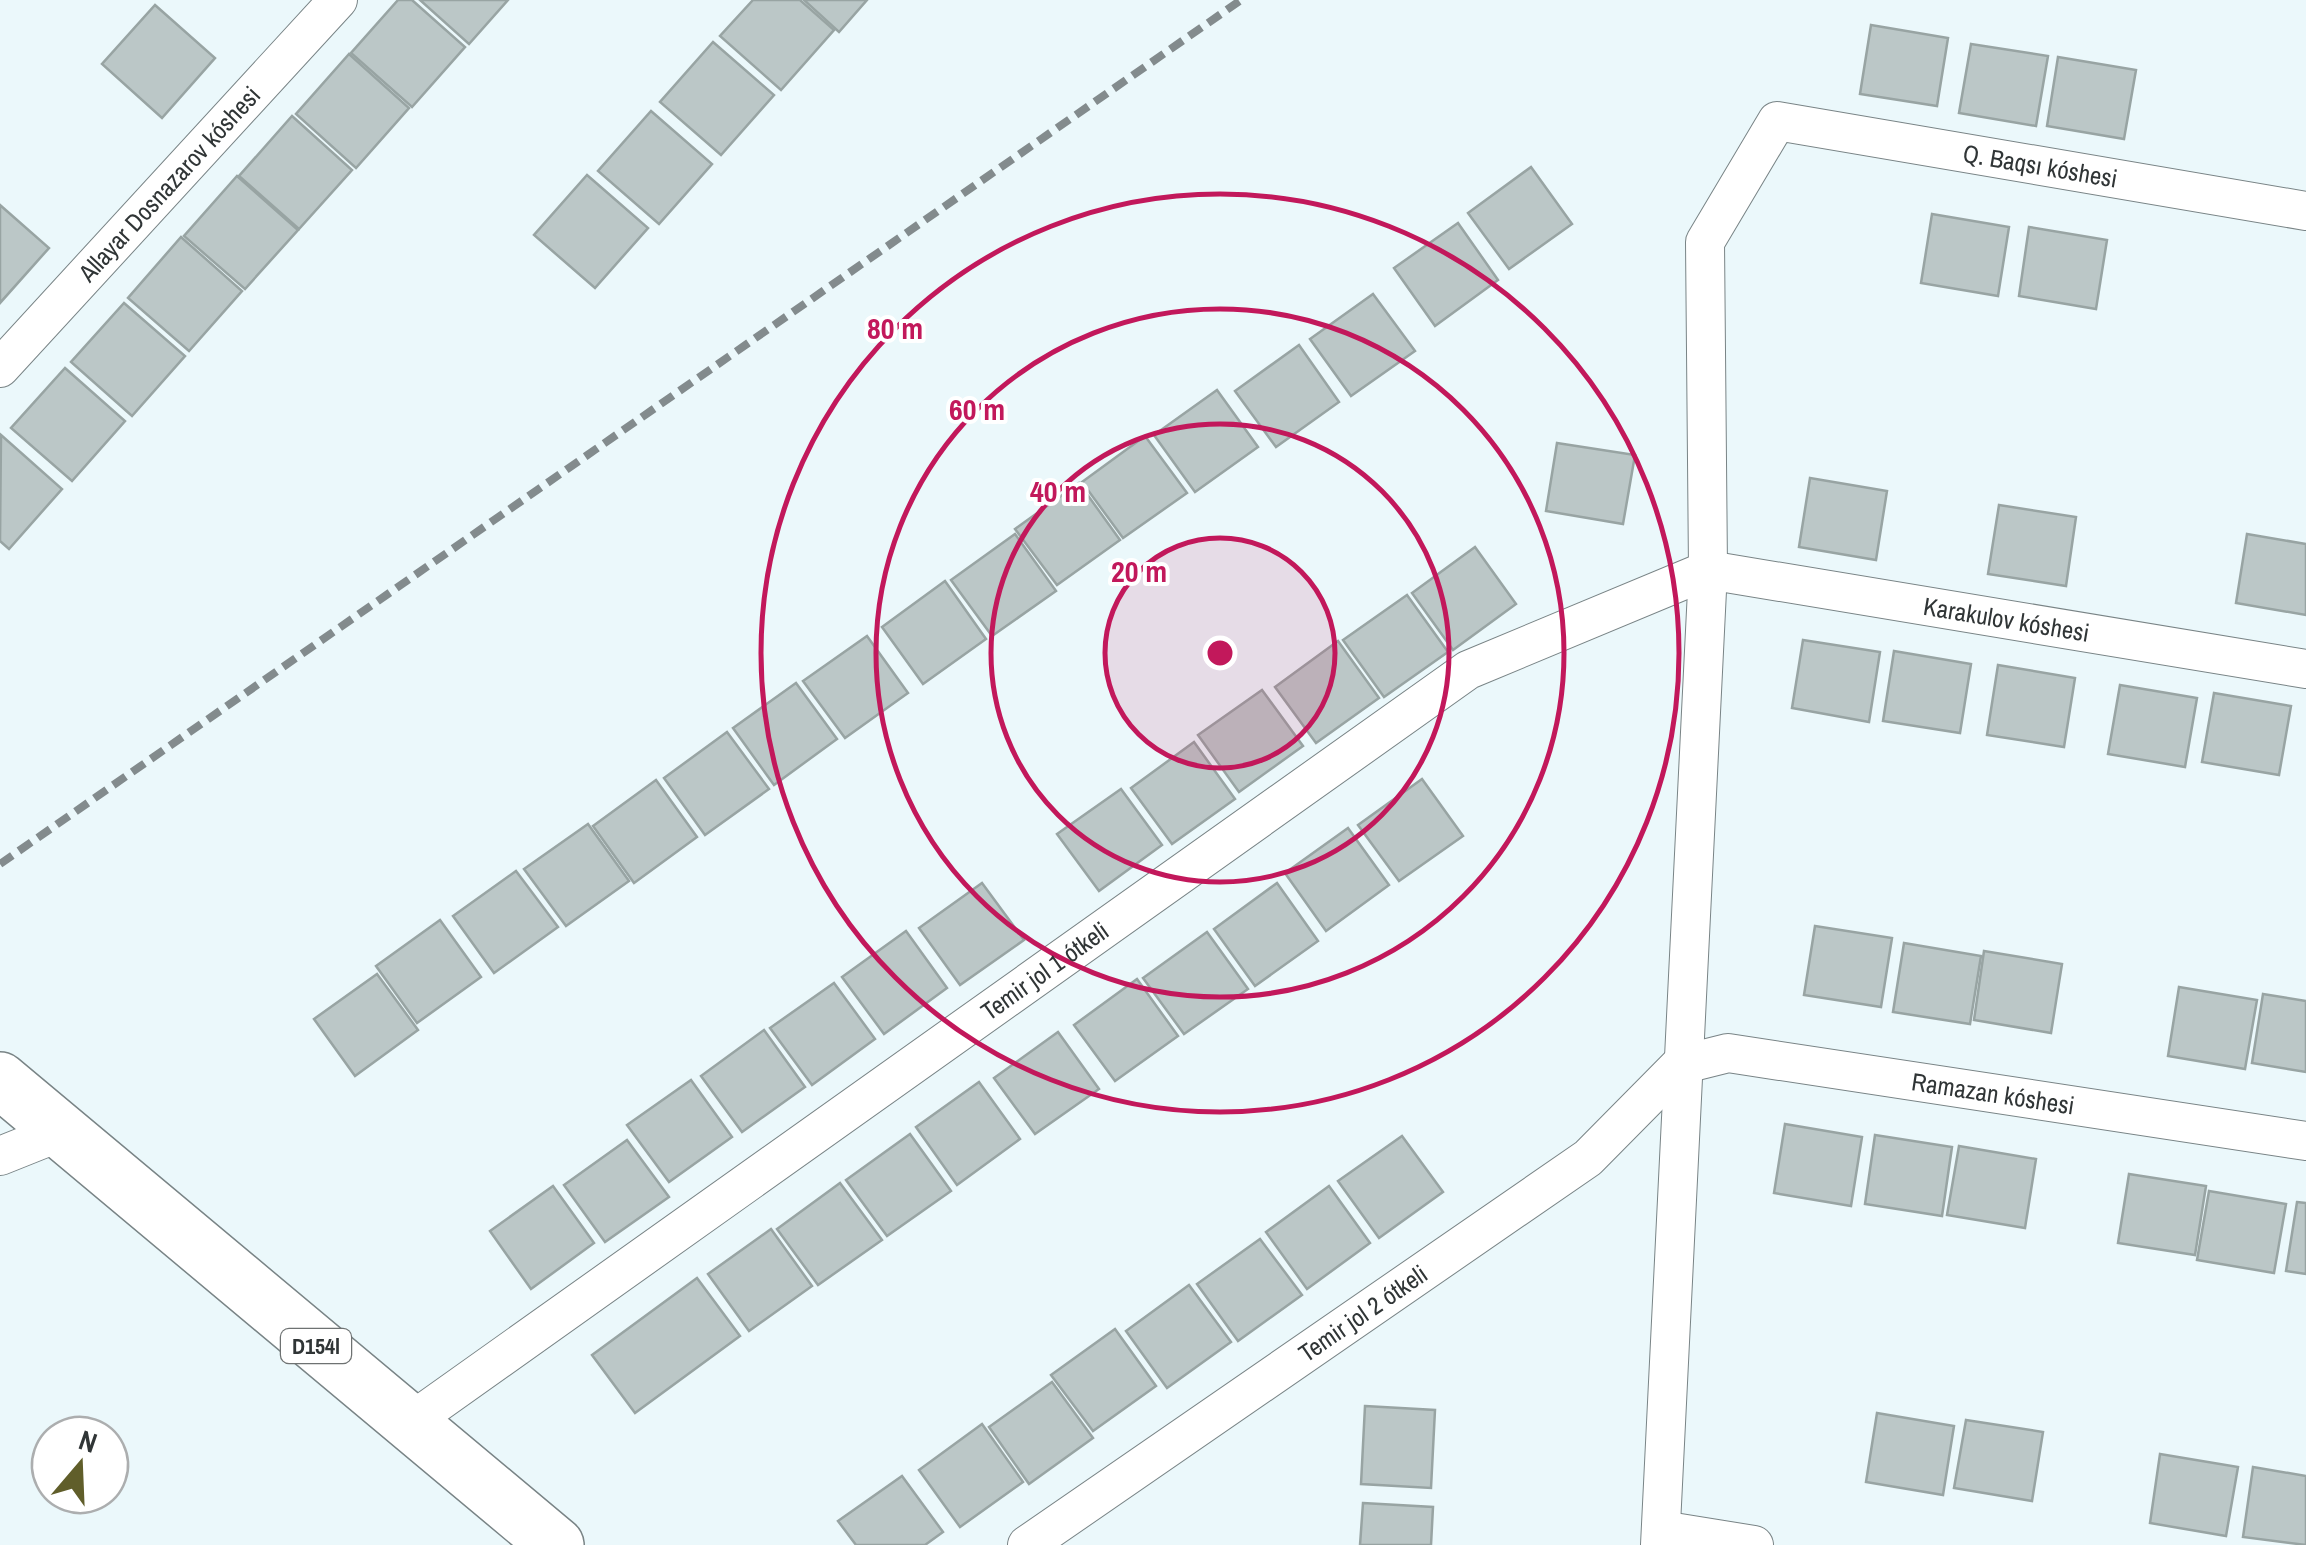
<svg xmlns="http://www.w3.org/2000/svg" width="2306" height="1545" font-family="'Archivo Narrow',sans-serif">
  <rect width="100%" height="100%" fill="#ebf8fb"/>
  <g fill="#bbc7c7" stroke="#98a4a3" stroke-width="2.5">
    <polygon points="398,0 412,0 465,47 412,107 351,53"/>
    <polygon points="420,0 508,0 469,44"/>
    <polygon points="753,0 800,0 834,30 781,90 720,36"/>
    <polygon points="804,0 867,0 839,32"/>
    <polygon points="155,5 215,58 162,118 102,64"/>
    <polygon points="1871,25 1948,38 1937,106 1860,94"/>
    <polygon points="713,42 774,95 721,155 660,102"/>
    <polygon points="1971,44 2048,56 2036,126 1959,113"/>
    <polygon points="349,54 409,108 356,168 296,114"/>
    <polygon points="2058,57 2136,70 2124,139 2047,126"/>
    <polygon points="651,111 712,164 659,224 598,171"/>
    <polygon points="292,116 352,170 299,229 239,176"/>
    <polygon points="1531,167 1572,224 1509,269 1468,213"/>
    <polygon points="587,175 648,228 595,288 534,235"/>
    <polygon points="237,176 298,230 245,289 184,236"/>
    <polygon points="0,205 49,248 0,303"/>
    <polygon points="1932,214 2009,227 1998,296 1921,283"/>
    <polygon points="1458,223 1498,280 1435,326 1394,268"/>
    <polygon points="2029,227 2107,240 2096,309 2019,296"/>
    <polygon points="181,237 242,291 189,351 128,298"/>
    <polygon points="1373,294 1415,351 1351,396 1310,339"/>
    <polygon points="124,303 185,356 132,416 71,362"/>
    <polygon points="1299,345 1339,402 1276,447 1235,391"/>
    <polygon points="65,368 125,421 72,481 11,428"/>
    <polygon points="1217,390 1258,447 1195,492 1154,435"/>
    <polygon points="1,435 62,489 9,549 0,541"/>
    <polygon points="1145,436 1187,493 1123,538 1082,482"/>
    <polygon points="1557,443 1635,455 1623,524 1546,511"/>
    <polygon points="1810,478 1887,491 1876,560 1799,547"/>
    <polygon points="1079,483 1120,540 1057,585 1015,529"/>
    <polygon points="1999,505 2076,517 2066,586 1988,574"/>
    <polygon points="1015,534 1056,591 992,636 951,580"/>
    <polygon points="2247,534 2306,544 2306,615 2236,603"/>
    <polygon points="1475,547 1516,604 1453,650 1412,593"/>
    <polygon points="945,581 986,639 923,684 882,627"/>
    <polygon points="1407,595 1448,652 1384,697 1343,640"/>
    <polygon points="867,636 908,693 845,738 803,681"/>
    <polygon points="1803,640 1880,652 1869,722 1792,708"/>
    <polygon points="1338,641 1379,698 1316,743 1275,687"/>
    <polygon points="1894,651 1971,664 1960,733 1883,721"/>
    <polygon points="1998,665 2075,678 2064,747 1987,735"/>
    <polygon points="796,683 837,739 774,785 733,728"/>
    <polygon points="2120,685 2197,698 2185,767 2108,754"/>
    <polygon points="1262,690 1303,746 1239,792 1198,735"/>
    <polygon points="2214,693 2291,706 2279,775 2202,762"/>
    <polygon points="727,732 769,789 705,835 664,778"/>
    <polygon points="1194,742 1235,799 1172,844 1131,788"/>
    <polygon points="1422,779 1463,836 1399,881 1358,825"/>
    <polygon points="656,780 697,837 634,883 593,826"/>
    <polygon points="1121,789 1162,845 1099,891 1057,834"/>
    <polygon points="588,824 629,881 566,926 524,869"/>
    <polygon points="1348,828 1389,885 1326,931 1285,873"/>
    <polygon points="516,871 558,927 494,973 453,916"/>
    <polygon points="982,883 1024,940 960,985 919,928"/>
    <polygon points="1277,883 1318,941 1255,986 1214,929"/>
    <polygon points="440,920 481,977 417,1023 376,966"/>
    <polygon points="1815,926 1892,938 1881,1007 1804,995"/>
    <polygon points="906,931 947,988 884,1034 842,977"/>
    <polygon points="1207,932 1248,989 1184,1034 1143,978"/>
    <polygon points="1904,943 1981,956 1970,1024 1893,1012"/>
    <polygon points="1984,951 2062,964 2051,1033 1974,1020"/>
    <polygon points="377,974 418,1030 355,1076 314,1019"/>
    <polygon points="1137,979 1178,1036 1115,1081 1074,1025"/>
    <polygon points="834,983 875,1039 812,1085 770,1028"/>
    <polygon points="2179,987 2257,1000 2245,1069 2168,1056"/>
    <polygon points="2263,994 2306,1001 2306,1072 2252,1063"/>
    <polygon points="764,1030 805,1087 742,1132 701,1076"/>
    <polygon points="1058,1032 1099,1089 1035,1134 994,1078"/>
    <polygon points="691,1080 732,1137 669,1182 627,1125"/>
    <polygon points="979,1082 1020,1139 957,1185 916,1127"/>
    <polygon points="1785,1124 1862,1137 1851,1206 1774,1193"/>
    <polygon points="910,1134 951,1191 887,1236 846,1180"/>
    <polygon points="1875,1135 1952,1147 1942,1216 1865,1204"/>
    <polygon points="1402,1136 1443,1192 1379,1238 1338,1181"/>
    <polygon points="627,1140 669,1197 605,1242 564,1185"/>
    <polygon points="1959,1146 2036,1159 2025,1228 1947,1215"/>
    <polygon points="2129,1174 2206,1186 2195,1255 2118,1243"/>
    <polygon points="840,1183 882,1240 818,1285 777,1229"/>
    <polygon points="553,1186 594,1243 531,1289 490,1231"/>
    <polygon points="1329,1186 1370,1243 1307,1289 1266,1232"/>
    <polygon points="2209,1191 2286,1204 2274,1273 2197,1260"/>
    <polygon points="2297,1202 2306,1203 2306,1274 2286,1271"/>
    <polygon points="771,1229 812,1286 749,1331 708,1274"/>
    <polygon points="1260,1239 1302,1295 1238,1341 1197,1284"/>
    <polygon points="697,1278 740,1336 635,1413 592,1355"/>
    <polygon points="1189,1285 1231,1342 1167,1388 1126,1331"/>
    <polygon points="1115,1329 1156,1386 1093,1431 1051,1375"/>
    <polygon points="1052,1382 1093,1438 1029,1484 989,1427"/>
    <polygon points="1365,1406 1435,1410 1431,1488 1361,1484"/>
    <polygon points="1877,1413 1954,1426 1943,1495 1866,1482"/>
    <polygon points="1966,1420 2043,1432 2032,1501 1954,1488"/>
    <polygon points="982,1424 1023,1482 960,1527 919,1470"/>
    <polygon points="2160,1454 2238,1467 2226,1536 2150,1523"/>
    <polygon points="2253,1467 2306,1476 2306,1545 2243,1537"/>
    <polygon points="902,1476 943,1532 925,1545 856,1545 838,1521"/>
    <polygon points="1363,1503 1433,1507 1431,1545 1360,1545"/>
  </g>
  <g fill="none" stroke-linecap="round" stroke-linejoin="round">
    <g stroke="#798486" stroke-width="40">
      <g id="street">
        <path id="s1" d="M0,368l338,-368"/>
        <polyline points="0,1156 60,1132"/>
        <path id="s2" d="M409,1423l1059,-753 240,-100 598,99"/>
        <polyline points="1661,1530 1754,1545"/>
        <path id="s3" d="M1027,1545l561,-387 92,-93 48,-12 578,88"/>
        <path id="s4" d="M1660,1545l48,-975 -3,-328 72,-121 529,90"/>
      </g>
    </g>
    <g stroke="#798486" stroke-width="58">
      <polyline id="primary" points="0,1080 556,1545"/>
    </g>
    <use href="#street" stroke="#fff" stroke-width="38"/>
    <use href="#primary" stroke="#fff" stroke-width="55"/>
    <polyline stroke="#838b8d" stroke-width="8" stroke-dasharray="15 8" stroke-linecap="butt" points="0,864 1241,0"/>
  </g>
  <circle cx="1220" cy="653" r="115" fill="#c2185b" fill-opacity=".12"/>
  <g fill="none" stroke="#c2185b" stroke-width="5">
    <circle cx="1220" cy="653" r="115"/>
    <circle cx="1220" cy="653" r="229"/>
    <circle cx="1220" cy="653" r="344"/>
    <circle cx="1220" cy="653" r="459"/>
  </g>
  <g text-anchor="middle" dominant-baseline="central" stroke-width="8" stroke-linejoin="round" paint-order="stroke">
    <rect fill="#fff" stroke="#6e7272" stroke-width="2.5" x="281" y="1329" width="70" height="34" rx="8"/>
    <g font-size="22" font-weight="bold" fill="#303536">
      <text x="316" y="1346">D154l</text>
    </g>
    <g font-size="25" fill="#303536" stroke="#fff">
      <text stroke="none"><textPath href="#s4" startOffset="1712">Q. Baqsı kóshesi</textPath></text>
      <text stroke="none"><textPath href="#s1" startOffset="250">Allayar Dosnazarov kóshesi</textPath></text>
      <text stroke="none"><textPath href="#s2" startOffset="1862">Karakulov kóshesi</textPath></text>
      <text stroke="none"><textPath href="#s2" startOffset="780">Temir jol 1 ótkeli</textPath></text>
      <text stroke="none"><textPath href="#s3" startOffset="1130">Ramazan kóshesi</textPath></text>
      <text stroke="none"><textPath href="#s3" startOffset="408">Temir jol 2 ótkeli</textPath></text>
    </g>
  </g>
  <circle cx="1220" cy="653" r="15" fill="#c2185b" stroke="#fff" stroke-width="5"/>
  <g font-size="30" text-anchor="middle" font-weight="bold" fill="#c2185b" stroke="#fff" stroke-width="8" stroke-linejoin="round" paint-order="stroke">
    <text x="895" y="339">80 m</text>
    <text x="977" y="420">60 m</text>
    <text x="1058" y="502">40 m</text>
    <text x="1139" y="582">20 m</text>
  </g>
  <g transform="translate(80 1465) rotate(19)"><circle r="48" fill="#ffffff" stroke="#acaeaf" stroke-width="2.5"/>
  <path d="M0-8L18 38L0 25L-18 38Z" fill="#605e2a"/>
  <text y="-15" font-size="28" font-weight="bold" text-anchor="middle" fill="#303536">N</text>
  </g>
</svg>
